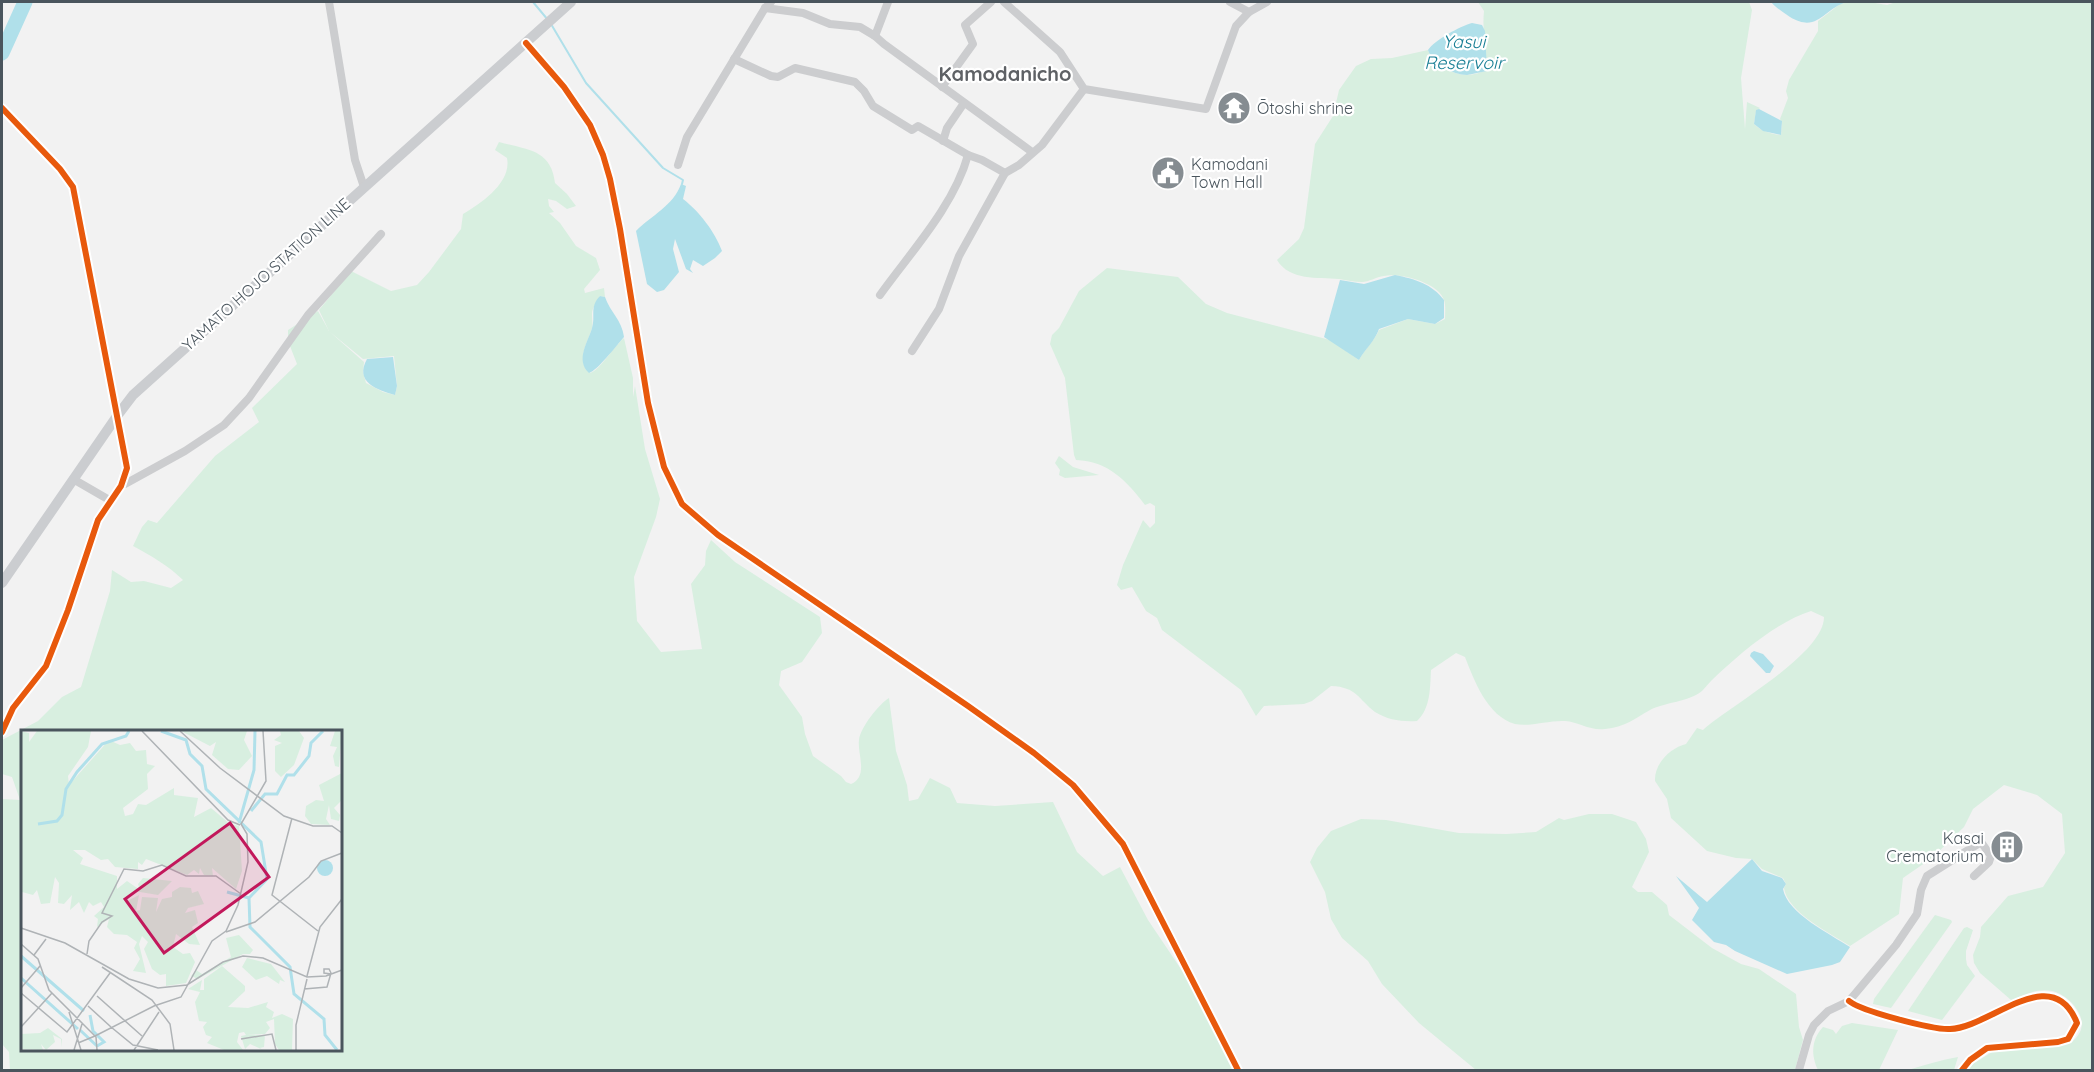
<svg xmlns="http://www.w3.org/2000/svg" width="2094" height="1072" font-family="Quicksand,sans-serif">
  <rect width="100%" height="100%" fill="#f2f2f2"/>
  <g fill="#d8efe0" fill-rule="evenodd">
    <path d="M1478,2h271l3,8 -11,68 4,51 2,-27 13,6 -4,3 -2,13c7,7 17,10 27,11l1,-12 -2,-4 8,-21 -2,-7 3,-11 29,-49v-10l22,-17 8,-2h21l18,3 9,-3h196v1068h-125l1,-3 24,-15 26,-6 53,-3c3,-3 7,-7 9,-11 8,-17 -13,-38 -28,-41 -15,-3 -28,4 -41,9l-31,-27 -6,-10 -1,-8 7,-18 1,-10 27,-31 35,-9 22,-34 -3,-39 -25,-19 -33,-10 -31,24 -9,18 -32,31 -29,20 -4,36 -49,32c-20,-13 -62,-33 -66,-58l2,-4 -3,-6 -21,-9 -10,-10 -16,-1 -29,-7 -36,-33 -4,-19 -12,-18c-1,-17 15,-33 31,-37l11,-16 6,2c28,-25 121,-76 121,-113l-13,-6c-35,11 -74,45 -100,70 -3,3 -6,7 -9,10 -14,11 -36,11 -52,19 -16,9 -25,17 -45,19 -15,2 -26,-7 -40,-8 -15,-1 -36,6 -50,3 -28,-8 -41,-44 -50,-67l-9,-4 -25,17c-1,17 0,38 -14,51 -15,1 -29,-1 -42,-9 -17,-13 -18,-25 -44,-26l-19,15 -8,3 -40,2 -8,10 -15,-26 -79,-60 -5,-12 -11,-7 -14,-24 -11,3 -4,-5 6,-20 20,-45 7,8 5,-5v-17l-5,-3 -5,2c-18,-24 -37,-44 -69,-45l-2,-5 -9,-77 -15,-34 2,-9 7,-7 20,-37 28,-23 71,9 28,27 21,9 103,27 29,20c6,-11 16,-20 20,-30l29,-11 27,5 10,-5c0,-6 1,-14 -1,-19 -5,-17 -44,-28 -60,-24 -8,1 -15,6 -22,6 -8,0 -15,-2 -23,-3 -22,-2 -49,2 -62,-19l22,-21 5,-11 11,-84 18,-28 6,-26 17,-24 15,-7 21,-1 36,-8c4,13 25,25 39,25 7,0 13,-3 19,-4 0,-20 -4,-41 -2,-60z"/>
    <path d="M499,142c28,8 52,7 56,41l12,11 9,12 -9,3 -11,-8 -8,-2 1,7 5,6 -5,1 11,10 16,23 20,12 4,12 -16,19 1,4 19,-5 1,9 -5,-1c-3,6 -8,12 -8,18 0,5 1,9 0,14 -4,14 -17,33 -2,45 9,-2 25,-28 34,-35l9,40v19l2,-11 10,63 15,50 -4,18 -22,60 3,44 24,31 41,-3 -11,-65 14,-19 1,-14 5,-11 24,22 85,55 2,16 -20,29 -21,9 -2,14 23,32 3,17 8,22 28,20 5,6 5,2c18,-8 6,-30 8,-44 1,-12 20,-36 30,-42l7,53 11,34 2,16 9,-2 12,-21 20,10 7,15 38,3 58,-4 24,50 26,24 17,-9 28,53 76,113 14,37h-1228l-1,-18 -7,-8v-245l18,1 -8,-23 -10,-3v-34l36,-19 24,-24 19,-10 29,-96 2,-21 19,12 13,-1 27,7 12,-8c-14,-14 -33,-25 -50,-34l9,-19 6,-7 9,3 58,-67 44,-34 -7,-14 45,-44 -9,-23v-11l30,-19 11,20 -10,-21 32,-39 40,20 26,-6 12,-13 32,-43 2,-15c19,-11 49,-32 44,-56l-12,-8zM330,332l33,27 31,-3 3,30 -2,9 -12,-3 -17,-9 -3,-11 1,-10zM22,732h318v318h-318z"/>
    <polygon points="1059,456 1073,467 1099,475 1065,478 1059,475 1060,470 1055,463"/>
    <polygon points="1589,814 1612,814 1636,822 1646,839 1649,852 1632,887 1638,892 1652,892 1667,905 1669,915 1712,948 1741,964 1759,969 1796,994 1799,1027 1803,1040 1795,1070 1476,1070 1419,1023 1382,984 1368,961 1342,938 1331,919 1325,892 1310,862 1317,848 1331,831 1361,819 1386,820 1459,833 1506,834 1536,832 1559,818 1564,820"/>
    <polygon points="1935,915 1951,920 1952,922 1891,1008 1873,1004 1874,999"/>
    <polygon points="1967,927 1973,930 1966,951 1966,959 1967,965 1975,976 1942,1020 1908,1011 1964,928"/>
    <path d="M1852,1023l46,7 -19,40h-61c-7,-15 -7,-30 5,-43l10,3 3,4 6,-8z"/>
    <path d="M1958,1057l-4,13h-46c17,-5 33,-10 50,-13z"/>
  </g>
  <g fill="#b0e0ea">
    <path d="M1771,2h76c-23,6 -29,32 -57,15 -7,-5 -14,-9 -19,-15z"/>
    <path d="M1472,23l10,2 3,6 2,40c-7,1 -13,3 -20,4 -14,0 -35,-12 -39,-25 8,-11 31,-23 44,-27z"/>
    <polygon points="1759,109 1782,121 1781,135 1763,131 1754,124 1756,110"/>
    <path d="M681,184l5,2 -3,13c16,12 32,33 39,52l-7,7 -12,8 -10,-6 -3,9 3,4 -7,-4 -11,-30 -2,10 6,23 -15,18 -7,2 -10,-8 -11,-53c16,-16 37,-25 45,-47z"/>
    <path d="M1395,275c20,4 37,9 49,25v18l-9,6 -27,-5 -29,10c-4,12 -14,20 -20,31l-35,-23 16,-57 24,4z"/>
    <path d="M600,296l5,1c5,15 17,23 19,40 -7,8 -27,34 -35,36 -14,-13 -1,-31 3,-45 4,-12 -3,-21 8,-32z"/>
    <path d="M393,357l4,29 -2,9c-18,-5 -41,-13 -28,-36z"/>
    <polygon points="1754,651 1763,654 1774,666 1770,673 1766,673 1750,656 1751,653"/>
    <path d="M1752,859l10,12 20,7 4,6 -3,5c4,24 47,45 67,58l-10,15 -8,3 -45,9 -52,-23 -9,-6 -12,-3 -22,-22 7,-12 -23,-32 31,26z"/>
  </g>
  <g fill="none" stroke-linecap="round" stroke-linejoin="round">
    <g stroke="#b0e0ea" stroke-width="2">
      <polyline points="533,2 548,20"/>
      <polyline points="551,24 586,83 663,168 683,180 682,184"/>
    </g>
    <polyline stroke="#b0e0ea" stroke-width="15" points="2,53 25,2"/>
    <g stroke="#cccdcf" stroke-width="8">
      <polyline points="329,2 355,160 364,187"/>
      <polyline points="1004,2 1060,52 1084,89 1206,109 1236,26 1249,12"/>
      <polyline points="1230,2 1249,12 1267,2"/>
      <polyline points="765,8 803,13 830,24 860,27 875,36 884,44 1032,152"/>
      <polyline points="875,36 888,2"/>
      <polyline points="734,59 771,76 778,77 795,68 855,82 864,91 873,106 912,130 918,126 968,155 982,160 1005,173"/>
      <polyline points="942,87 973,44 965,25 991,2"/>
      <polyline points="2,108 60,169 73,187 127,468 121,486 98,520 68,610 46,666 13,708 2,732"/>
      <polyline points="943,141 947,128 964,103"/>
      <polyline points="678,165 687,137 765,8 771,2"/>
      <path d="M880,295c30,-42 74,-89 88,-140"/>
      <polyline points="912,351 939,309 959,256 1005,173 1019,165 1042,145 1084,89"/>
      <polyline points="73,479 111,501"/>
      <polyline points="122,483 125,484 185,451 224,425 249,398 308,315 381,234"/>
      <path d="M1849,1001c12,10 84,29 101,28 40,-1 102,-69 127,-6l-9,16 -10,3 -71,6 -17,12 -8,10"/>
      <polyline points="1799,1070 1809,1035 1814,1025 1828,1011 1849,1001 1896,945 1917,914 1921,890 1927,876 1981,842 1991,856 1989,862 1974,876"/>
    </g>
    <polyline stroke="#cccdcf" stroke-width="9" points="526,43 564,87 590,125 603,155 610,179 620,229 648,403 664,467 682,504 718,535 968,706 1034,753 1073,785 1123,844 1238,1070"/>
    <polyline stroke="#cbcdd0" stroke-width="10" points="2,583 117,416 133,395 571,2"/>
    <g stroke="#fff" stroke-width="10">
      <g id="cycleway">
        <polyline points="526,43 564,87 590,125 603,155 610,179 620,229 648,403 664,467 682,504 718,535 968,706 1034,753 1073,785 1123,844 1238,1070"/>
        <polyline points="2,108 60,169 73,187 127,468 121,486 98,520 68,610 46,666 13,708 2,732"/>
        <path d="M1849,1001c12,10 84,29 101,28 40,-1 102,-69 127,-6l-9,16 -10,3 -71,6 -17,12 -8,10"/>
      </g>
    </g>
    <use href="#cycleway" stroke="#e8590c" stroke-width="6"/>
  </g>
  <defs>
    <g id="temple-disc" transform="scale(1.725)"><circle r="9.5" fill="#858c91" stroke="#fff"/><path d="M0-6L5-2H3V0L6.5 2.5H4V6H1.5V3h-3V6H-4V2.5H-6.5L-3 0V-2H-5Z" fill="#fff"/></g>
    <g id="civic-disc" transform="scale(1.725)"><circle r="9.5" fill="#858c91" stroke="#fff"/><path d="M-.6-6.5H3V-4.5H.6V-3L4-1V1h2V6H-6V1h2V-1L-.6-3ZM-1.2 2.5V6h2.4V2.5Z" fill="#fff"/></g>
    <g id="building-disc" transform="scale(1.725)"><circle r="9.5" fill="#858c91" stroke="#fff"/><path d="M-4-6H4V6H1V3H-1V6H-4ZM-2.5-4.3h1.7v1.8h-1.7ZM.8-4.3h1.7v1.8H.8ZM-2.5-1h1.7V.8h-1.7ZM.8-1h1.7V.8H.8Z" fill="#fff"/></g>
  </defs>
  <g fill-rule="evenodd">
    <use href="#temple-disc" x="1234" y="108"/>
    <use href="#civic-disc" x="1168" y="173"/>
    <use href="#building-disc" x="2007" y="847"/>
  </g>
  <g text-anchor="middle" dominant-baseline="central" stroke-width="4.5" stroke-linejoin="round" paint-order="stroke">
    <g font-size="16" fill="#4a555d" stroke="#fff" text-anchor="start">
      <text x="1257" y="108">Ōtoshi shrine</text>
      <text x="1191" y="164">Kamodani<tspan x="1191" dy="18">Town Hall</tspan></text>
      <text x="1984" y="838" text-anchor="end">Kasai<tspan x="1984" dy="18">Crematorium</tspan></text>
    </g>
    <g font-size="16" fill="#4a555d" stroke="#fff">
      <text transform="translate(266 274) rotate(-42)">YAMATO HOJO STATION LINE</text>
    </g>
    <g font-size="18" font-style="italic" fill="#177e94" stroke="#fff">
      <text x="1464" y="41">Yasui<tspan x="1464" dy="21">Reservoir</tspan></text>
    </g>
    <g font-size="20" font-weight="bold" fill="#5e6165" stroke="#fff">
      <text x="1005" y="73">Kamodanicho</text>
    </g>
  </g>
  <g transform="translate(21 730)">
    <rect width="321" height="321" fill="#f2f2f2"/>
    <path d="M0,1l8,2v9l8,-11h54l-3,16 -20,29 1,9 40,-45 11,5 10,-2 6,8 10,-1 1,14 8,2 -8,8 1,15 -25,19 2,8 8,-2 5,-10 8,1 28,-17v7l24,3 -4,19 17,-9 19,16 9,2 3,45 -6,18 -24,-21 1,8 -9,-1 -4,-7 -1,6 -5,-4 -7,5 -41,-16 -4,6 -4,-3v7l-23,-2 -7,-8 -7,1 -16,-10h-12l10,8 -3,6 37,12v13l10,-8 13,9 -2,-6 5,-6 29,3 -14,14 -24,-4 -7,10 12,-6 -3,16 4,-1 2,-13 16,1 -2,14 6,-13 10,-2v-5l8,-5 11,1 1,5 6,-2 6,13 -16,4 -3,5 10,-3 3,13 -6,4 8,18 -11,-1 -13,-10 -3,13 10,7 7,-1 5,9 -9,21 -20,3v-12l-6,1 -8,-6 -8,-20 4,-7 -6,-6 -3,8 7,29 -13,-2 7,-12 -6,-11 3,-6 -10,-7 -13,-1 -7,-7 2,-8 -12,8 1,-8 -4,-3 10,-9 -3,-5 -8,4 -4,-4 -5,11 -5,-11 -9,8 2,-15 -8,9 -6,-1 1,-20 -4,-6 -5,26 -9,1 -4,-14 -4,5 -11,-3zM160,1h66l-3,9 8,16 -13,14 -11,-1 -16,-14 4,-13 -6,4zM259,1h19l5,7 -10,27 -13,12 -6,-6v-25l7,-3 -8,-3 7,-5zM314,1h7l-3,36 -4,-1 -2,-10 4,-9 -7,-1zM321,43v27l-8,8 6,7 -1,6 -8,-2 -2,-14 -3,14 4,6 -19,-1 -6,-8 1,-10 10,-6 8,1 -5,-16zM218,205l14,15 -3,4h-7l-45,25 -7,-3 5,-6 6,4 29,-17 -5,-19zM226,228l24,6 14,18 -5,-2 -1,4 -12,-8 -11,4 -14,-13zM201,236l23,20v5l-17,16 20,1 20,-6 -2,5 8,5 -2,6 10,-4 11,5 -1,31h-13l-4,-6 -1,-25 -8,3 4,6 -5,6 -18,1h18l-1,12 -4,1 3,2 -13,-6 -5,5 -4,-13 5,-1 -2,-3 -5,1 -2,9 6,8h-19l-17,-7 5,-6 -6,-2 -3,-8 4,-5 -8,-1 -4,-19 5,-10 -12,-3 14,-9 -2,10h4v-11zM27,298l14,11 -1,8v-8l-8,-4 2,7 -9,8 -5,-6 2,6 -22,-1v-15l19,-1z" fill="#d8efe0"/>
    <path d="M296 138a8 8 0 1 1 16 0a8 8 0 1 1-16 0Z" fill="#b0e0ea"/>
    <path fill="none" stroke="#b0e0ea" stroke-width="3" d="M140,1l25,9 4,14 12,12 4,23 55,53 6,37 -18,19 1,29 40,40 4,27 30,25 1,16 12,15M230,81l14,-17h12l10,-19h7l15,-19 2,-13 12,-12M218,93l15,-53 1,-39M17,94l19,-3 5,-6 4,-26 11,-17 25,-28 24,-8 3,-5M206,162l22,6M0,226l63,55M0,248l57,51M69,285l3,16 11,11 -7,4M59,300l17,16"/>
    <path fill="none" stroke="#afb3b6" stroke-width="1.5" d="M121,1l86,89 12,5M159,1l40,37 64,48 29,10h19l10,7M271,88l-20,77 46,36M0,198l44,15 64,36 29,9 29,-3 36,-23 20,-6 20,2 44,19 19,-1 16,-6M205,202l29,-10 54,-45 12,-16 21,-8M0,214l17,15 11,31 47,47 1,13M66,224l2,-13 13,-19 10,-6 -10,-3 22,-44 19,2 19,-6 24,11h30l25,18M13,225l12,-16M81,237l50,33 18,24 4,26M286,246l13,-49 22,-28M0,258l19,-22M283,259l23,-2 4,-14 -2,-4h-5v4l7,1M0,263l46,39 43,-59M76,266l45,40M67,276l23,21M48,282l12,38M0,297l31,-34M90,297l22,18 25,5M74,306l59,-30 27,-9 31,-56 14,-10 12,-26 10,-43 -1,-28 -6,-10 25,-43 -3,-50M220,309l31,-5 4,16M57,313l17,-7M53,320l8,-26M113,320l25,-38M275,320v-25l11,-46"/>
    <path fill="#c2185b" fill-opacity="0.15" stroke="#c2185b" stroke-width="3" d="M209,93l39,54 -105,76 -39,-54z"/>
    <rect width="321" height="321" fill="none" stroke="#4a555d" stroke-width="3"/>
  </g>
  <rect width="2094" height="1072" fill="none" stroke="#4a555d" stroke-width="6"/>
</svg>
